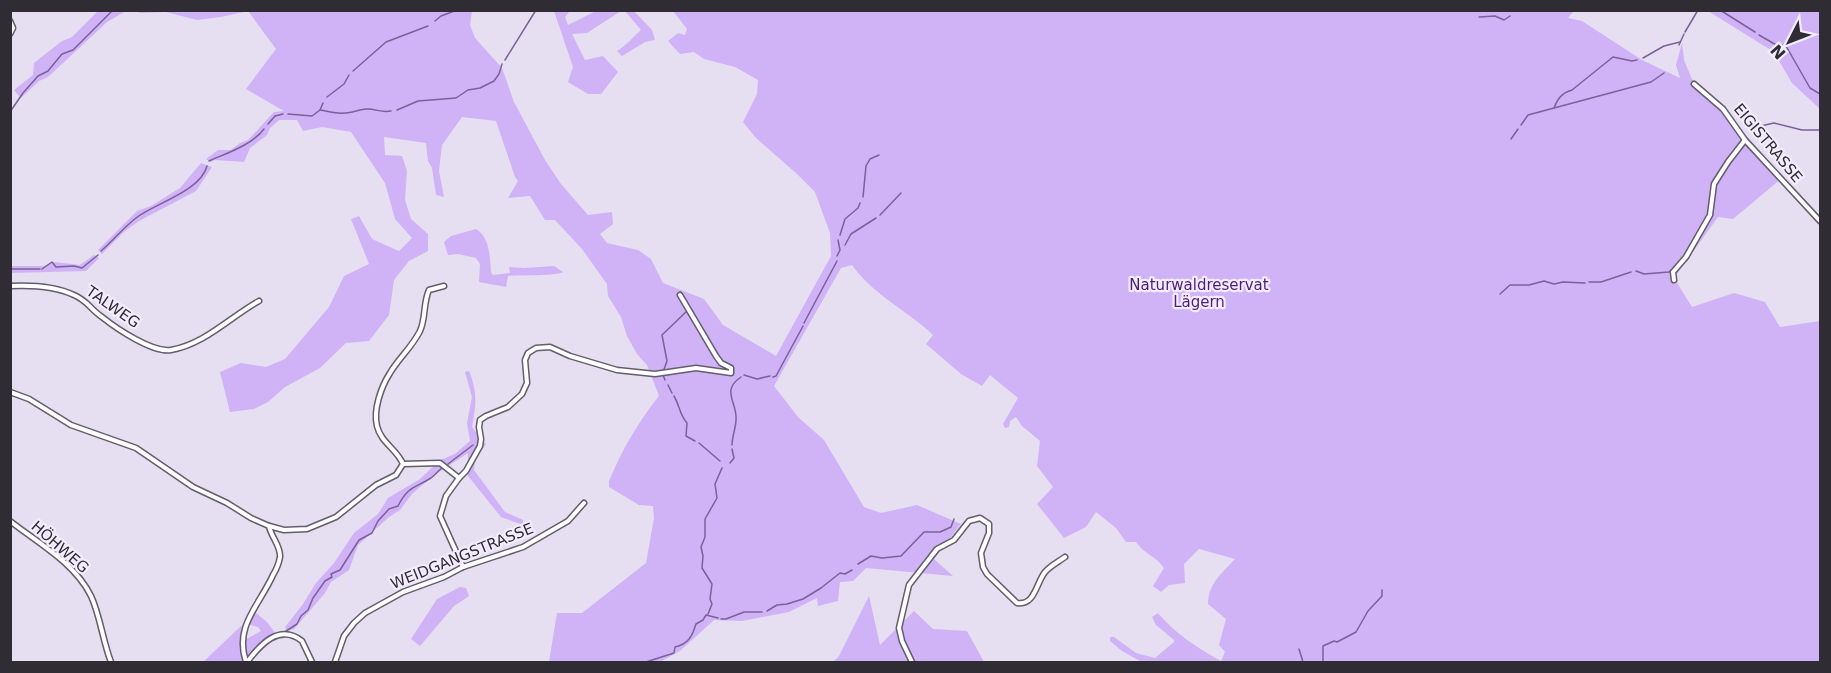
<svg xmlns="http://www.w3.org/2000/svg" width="1831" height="673" font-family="'DejaVu Sans',sans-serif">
  <rect width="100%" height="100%" fill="#e6dff1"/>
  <g fill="#d0b2f7">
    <path d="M130,10l342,1 -2,14 5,13 27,30 12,34 31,58 16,24 27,31 24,-3 1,12 -13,10 7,9 31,7 13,9 12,24 41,16 19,26 53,31 55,-100 -1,-23 -15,-41 -18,-18 -41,-36 -13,-16 14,-28 1,-14 -23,-13 -31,-8 -10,-7 -14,2 -12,-13 10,-8 7,2 2,-6 -14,-18h901l-6,7 14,3 60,39 38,18 -4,-13 6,-22 2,17 10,24 29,25 22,31 36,39 -48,40 -15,-2 -44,61 18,29 42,-14 31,9 15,25 40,-6v341h-678l-20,-11 -12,-10v-4h4l22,16 19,5 19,-16v-2l-18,-15 -4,-8 6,-4c16,20 41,36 63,48l4,-9 -6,-7 7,-26 -18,-15c0,-20 14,-31 27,-45l-36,-10 -15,15 1,19 -16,2 -8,7 -8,-6 11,-18c-9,-13 -19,-13 -28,-26h-10l-10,-14 -20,-16 -10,15 -22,11 -27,-34 16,-17 -16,-21 3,-25 -18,-15 -6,-9 -6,4 -1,6 -4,1 -2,-4 15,-26 -28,-23 -8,11 -21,-12 -35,-30 7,-9c-25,-24 -61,-41 -81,-70l-11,3 -67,118 24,31 26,23 40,67 17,6 36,-8 44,19 -27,35 19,17 -87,-8 -13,13 -13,1 -2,19 -20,5 -1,-8 -28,14 -47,9 -28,-1 -34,31 -20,11h-111l8,-49h25l64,-50 8,-45 -1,-12 -14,-1 -30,-18v-6c13,-31 29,-59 50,-85l-12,-31 -10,-11 -10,-18 -6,-19 -13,-21 -1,-12 -25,-35 -27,-29h-10l-15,-24 -22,2 10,-17 -3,-4 -19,-56 -34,-4 -20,28 -3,26 5,26 -8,-2 -4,-27 -4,-7 -2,-18 -42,-6 1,18 17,1 5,15 -2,29 6,19 17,15v17l-19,10 -15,19 -5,35 -20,26 -23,2 -26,25 -35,19 -17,15 -14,7 -24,3 -10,-40 21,-9 25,4 19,-8 44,-52 15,-31 25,-12 -18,-45 8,-3 13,23 27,12 13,-13 -17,-19 -10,-36 -34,-51 -29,-5 -19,4 -6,-11h-18l-9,8 -3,7 -17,13 -6,14 -29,-2 -4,2 -5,-3 12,-9h13l9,-7 8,-3 26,-28 10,-1 -38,-22 30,-40 -28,-38 -27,6 -24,3 -31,-8 -25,1z"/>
    <polygon points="98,11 126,11 107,22 48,77 39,81 21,98 14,90 33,75 34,63 62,41 72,37"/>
    <polygon points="554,11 570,11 565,17 568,25 596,11 621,11 587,33 572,34 585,60 603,56 618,72 601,94 588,94 568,82 573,67"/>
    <path d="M625,11h9l18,19 3,10 -10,2 -23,14 -5,-5c10,-6 15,-13 24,-21z"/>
    <polygon points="1708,11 1820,11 1820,109 1792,83 1774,52"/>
    <polygon points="201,163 212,167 196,191 139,221 125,231 102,254 98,250 137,211 151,206 180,188"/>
    <path d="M476,229c14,8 14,29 15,43l2,3 17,-2 -1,-6 15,1 30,-2 9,6c-6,4 -44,3 -55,4l-2,11 -27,-5 1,-18 -4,-6 -18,-4 -10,1 -4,-13 7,-6z"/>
    <polygon points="94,255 99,258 86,271 11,273 11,266 43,266 55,262 80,265"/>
    <path d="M469,371c9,23 7,33 3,56l14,17 -11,16 -1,10 31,42 18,8v5l-22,-8 -33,-41v-23l-35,23 -21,18 -12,16 -11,7 -31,28 -9,25 -18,12 -6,11 -31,36 -7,2 -2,-4 18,-23 13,-21 18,-20 20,-30 24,-19 10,-16 32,-19 20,-19 15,-6 15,-13 -3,-18 5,-26 -7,-25z"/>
    <polygon points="460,587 466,588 469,596 454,606 420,646 411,639 437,599"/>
    <polygon points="869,596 880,645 914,611 933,629 967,631 984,662 833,662 839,656"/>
    <polygon points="255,612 267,622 276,634 255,648 245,662 203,662 241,626 247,639 261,631 258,627 247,624"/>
  </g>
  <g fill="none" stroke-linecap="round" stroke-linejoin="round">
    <g stroke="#7b6199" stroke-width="1.5">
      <polyline points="191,10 202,10"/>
      <polyline points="1720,10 1755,32"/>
      <polyline points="1479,17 1495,16 1504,20 1510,16"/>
      <polyline points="435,21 441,16 457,10"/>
      <polyline points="1685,32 1698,10"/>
      <polyline points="1759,35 1778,46"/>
      <polyline points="1679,45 1684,34"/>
      <polyline points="1782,45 1786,46 1810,88 1820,94"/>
      <polyline points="1643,58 1664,46 1680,42"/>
      <polyline points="505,60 536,10"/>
      <polyline points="353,71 386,42 428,26"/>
      <polyline points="327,97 344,84 349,75"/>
      <path d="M1554,108c4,-10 8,-15 18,-18l41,-33 19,4 5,-1"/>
      <path d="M320,110c8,1 16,4 24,3 8,0 16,-4 23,-4 10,0 14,4 24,2"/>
      <polyline points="397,110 418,101 456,98 468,90 480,88 494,81 499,74 502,64"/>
      <polyline points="10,112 23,93 38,76 48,71 62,54 73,50 113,10"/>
      <polyline points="288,114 312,116 320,110 323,103"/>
      <polyline points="268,124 275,116 283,114"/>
      <polyline points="1521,125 1528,115 1651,82 1664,73"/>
      <polyline points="1756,127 1774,123 1802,130 1820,130"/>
      <polyline points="1511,139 1518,129"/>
      <path d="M209,161c18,-8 43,-16 55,-32"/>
      <polyline points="863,197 866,166 870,159 879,155"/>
      <polyline points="880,215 901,193"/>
      <polyline points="1712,215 1714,196"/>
      <polyline points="840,235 845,219 858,208 860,203"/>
      <polyline points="845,245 851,234 876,218"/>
      <path d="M101,251c12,-10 22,-23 35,-33 19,-15 64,-26 71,-52"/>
      <polyline points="837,256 840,250 838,240"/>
      <polyline points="1687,260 1710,219"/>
      <polyline points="1675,266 1676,265"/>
      <polyline points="10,269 40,269"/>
      <polyline points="42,269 52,262 56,267 74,266 82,268 98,255"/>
      <polyline points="1636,271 1644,274 1669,272 1671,270"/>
      <polyline points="1589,282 1601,282 1631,272"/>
      <polyline points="1500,294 1510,285 1529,285 1544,281 1554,284 1563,282 1585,283"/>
      <polyline points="804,323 837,261"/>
      <polyline points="663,372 667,361 662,335 687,311"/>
      <polyline points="663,375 665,380"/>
      <polyline points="744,375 757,379 770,376"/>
      <polyline points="773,377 776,376 803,326"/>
      <polyline points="668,385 672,393"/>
      <path d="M674,396c6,10 5,18 13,27l-1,13 9,5"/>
      <polyline points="699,443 720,461"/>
      <path d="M732,445c0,-10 5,-19 4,-29 -1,-16 -14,-26 5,-39"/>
      <polyline points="730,463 734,458 732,449"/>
      <polyline points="448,464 473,445"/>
      <polyline points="858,564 871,556 882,558 901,556 924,532 940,532 951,527 954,519"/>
      <polyline points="767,611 777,605 787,604 803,599 821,588 840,573 845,574 852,570"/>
      <polyline points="708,614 712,604 710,599 712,584 702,568 703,556 701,547 705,537 705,519 717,498 715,484 722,468"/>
      <polyline points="721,619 726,619 744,612 762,612"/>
      <path d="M283,633l14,-9 4,-8 7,-6 5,-12 12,-17 7,-4 -1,-3 9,-4 19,-30 13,-7 6,-12 11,-12 9,-3c10,-20 17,-18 33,-28 4,-3 7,-7 11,-10"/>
      <polyline points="1299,649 1303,662"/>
      <path d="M646,662l28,-9 1,-6c13,-3 17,-10 21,-23l7,-4 3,-5 12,3"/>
      <polyline points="1323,662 1323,646 1334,641 1337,642 1356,632 1368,611 1382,596 1382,590"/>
    </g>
    <g stroke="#635d6c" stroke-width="7">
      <g id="street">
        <polyline points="10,21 13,28 10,34"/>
        <polyline points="1694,84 1723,109 1745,140 1820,221"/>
        <polyline points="1674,280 1673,272 1686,257 1710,215 1714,184 1728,162 1745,140"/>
        <path d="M10,286c21,-1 45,0 64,9 14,6 16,14 28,22 15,12 51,36 69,33 34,-6 59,-33 88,-49"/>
        <polyline points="10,392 29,399 71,425 136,448 193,487 227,503 251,518 269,526 284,530 307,529 336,517 376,485 396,475 403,464"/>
        <polyline points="403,464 440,463 459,478 466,471 480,446 481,439 479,427 480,420 486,416 508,407 522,394 527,383 525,360 528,353 536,348 550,347 570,356 617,370 655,374 696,368 731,373 731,368 721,363 716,356 680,295"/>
        <path d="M403,464c-6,-15 -22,-21 -26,-38 -4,-16 4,-39 13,-53 9,-15 22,-26 30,-42 6,-13 3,-28 9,-41l15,-4"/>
        <polyline points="459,478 446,496 440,516 463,567"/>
        <path d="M10,521c28,22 65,42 81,75 9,19 12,46 20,66"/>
        <path d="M246,662c-12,-36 13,-56 27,-87 3,-5 6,-12 7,-18 1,-11 -9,-20 -11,-31"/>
        <path d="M247,662c13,-17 32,-39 55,-21l10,21"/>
        <polyline points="335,662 344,636 354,623 365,613 403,592 444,577 463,567 523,547 568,521 584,503"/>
        <path d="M912,662l-10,-21 -3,-13 10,-43 28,-36 17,-9 15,-19 11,-3 9,6v9l-8,20 2,14 4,7 30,29c18,3 19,-20 28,-31 5,-6 13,-10 20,-15"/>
      </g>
    </g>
    <use href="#street" stroke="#fff" stroke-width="4"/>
  </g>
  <g text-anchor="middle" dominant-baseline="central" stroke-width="4.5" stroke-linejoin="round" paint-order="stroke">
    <g font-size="15" fill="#2f2c33" stroke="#f3ecfe">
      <text transform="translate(1768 143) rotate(50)">EIGISTRASSE</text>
      <text transform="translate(113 307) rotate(35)">TALWEG</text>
      <text transform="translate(60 547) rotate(41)">HÖHWEG</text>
      <text transform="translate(462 556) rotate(-22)">WEIDGANGSTRASSE</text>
    </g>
    <g font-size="15" fill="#4e1d79" stroke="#f3ecfe">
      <text x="1199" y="285">Naturwaldreservat<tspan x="1199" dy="17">Lägern</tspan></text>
    </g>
  </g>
  <rect width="1831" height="673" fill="none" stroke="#2f2c33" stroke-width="24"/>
  <g transform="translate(1789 42) rotate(228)" stroke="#f3ecfe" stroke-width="4.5" paint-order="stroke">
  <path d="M0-4.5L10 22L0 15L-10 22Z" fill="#2f2c33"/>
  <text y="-9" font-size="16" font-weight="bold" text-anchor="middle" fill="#2f2c33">N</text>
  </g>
</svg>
